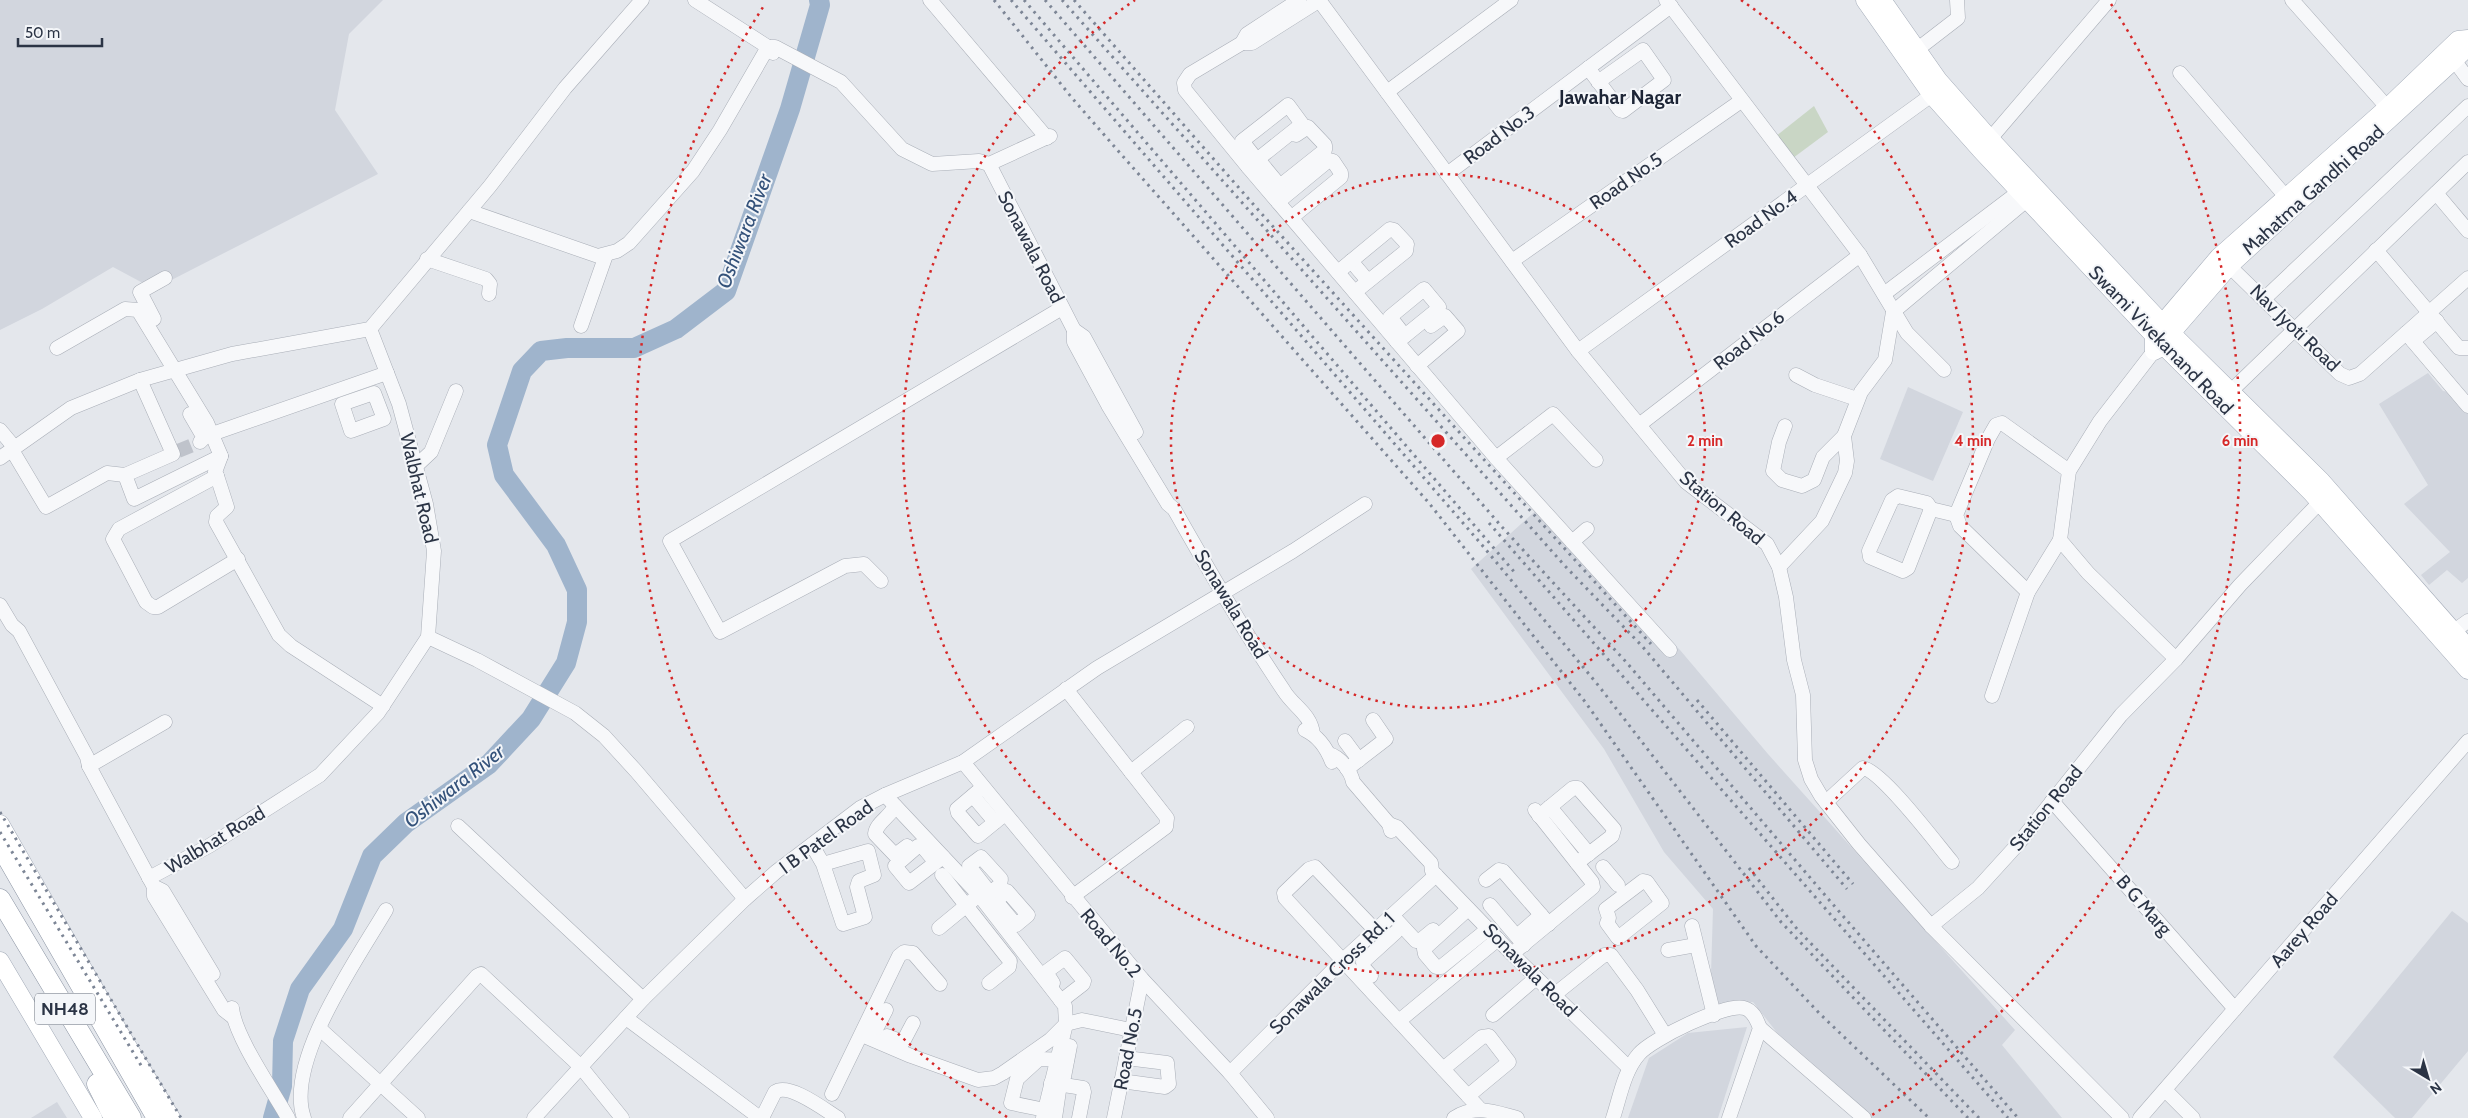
<svg xmlns="http://www.w3.org/2000/svg" width="2468" height="1118" font-family="Cabin,sans-serif">
  <rect width="100%" height="100%" fill="#e4e7ec"/>
  <g fill="#d2d6de">
    <polygon points="0,0 383,0 349,34 335,110 378,174 154,289 113,267 42,309 0,330"/>
    <polygon points="2428,373 2443,391 2449,392 2468,414 2468,578 2462,583 2447,570 2429,585 2421,575 2450,552 2404,504 2428,485 2379,404"/>
    <polygon points="1908,387 1963,412 1933,481 1880,459"/>
    <polygon points="1541,506 1680,650 1768,754 2015,1030 2002,1045 2062,1118 1870,1118 1782,1039 1753,1002 1710,1006 1713,909 1664,852 1604,749 1471,569"/>
    <polygon points="2452,911 2468,923 2468,1051 2412,1118 2395,1118 2333,1057"/>
    <polygon points="1747,1027 1718,1118 1628,1118 1649,1058 1688,1033"/>
    <polygon points="57,1102 67,1118 31,1118"/>
  </g>
  <polygon fill="#c9d6c5" points="1814,106 1828,132 1793,158 1775,137"/>
  <g fill="none" stroke-linecap="round" stroke-linejoin="round">
    <polyline stroke="#9fb4cc" stroke-width="20" points="273,1118 282,1086 283,1041 300,989 343,929 372,856 406,823 489,764 531,719 566,663 577,622 577,590 556,545 504,475 497,445 522,371 541,351 567,348 634,348 676,329 726,291 790,109 820,5 819,0"/>
    <polyline stroke="#bfc3cb" stroke-width="14" stroke-dasharray="14 7" stroke-linecap="butt" points="178,451 200,442"/>
    <g stroke="#a9aeb7" stroke-width="15">
      <g id="minor">
        <polyline points="695,0 768,47 773,53"/>
        <polyline points="930,0 1047,138"/>
        <polyline points="1299,0 1247,34 1242,43 1190,74 1184,83 1185,90 1248,167 1496,458 1670,650"/>
        <polyline points="1319,0 1578,351 1639,425 1686,482 1767,544 1779,567 1786,597 1794,660 1803,695 1805,760 1811,779 1821,796 1859,844 1931,926 2122,1118"/>
        <polyline points="1666,0 1860,255 1907,333 1944,370"/>
        <polyline points="2292,0 2394,115"/>
        <polyline points="1242,43 1252,43 1320,0"/>
        <polyline points="768,47 775,47 841,82 902,149 932,164 979,161 989,164 1050,136"/>
        <polyline points="2449,53 2468,79"/>
        <polyline points="1910,55 1958,18 1957,0"/>
        <polyline points="1588,68 1620,110 1623,111 1664,80 1643,50 1598,82"/>
        <polyline points="2180,73 2292,204"/>
        <polyline points="1387,92 1511,0"/>
        <polyline points="1990,139 2109,0"/>
        <polyline points="1261,163 1280,186"/>
        <polyline points="989,164 1074,330 1084,337 1136,432"/>
        <polyline points="1248,167 1302,124 1288,105 1242,141 1257,160"/>
        <polyline points="1447,174 1671,6"/>
        <polyline points="1271,193 1325,150 1325,145 1308,127 1296,135"/>
        <polyline points="2436,193 2468,231"/>
        <polyline points="1278,202 1329,160 1333,161 1341,173 1341,177 1291,218"/>
        <polyline points="469,211 598,256 617,251 629,243 693,171 720,130 768,47"/>
        <polyline points="2376,250 2459,348 2468,348"/>
        <polyline points="427,259 486,279 490,284 489,294"/>
        <polyline points="2222,259 2340,374 2349,378 2360,374 2468,278"/>
        <polyline points="1351,261 1368,281"/>
        <polyline points="1512,261 1741,101"/>
        <polyline points="1338,272 1390,229 1394,230 1407,244 1406,251 1355,292"/>
        <polyline points="1884,294 2020,191"/>
        <polyline points="2264,299 2468,106"/>
        <polyline points="154,319 140,292 165,278"/>
        <polyline points="581,326 606,255"/>
        <path d="M1074,330v12l34,63 60,99 6,5c35,61 70,123 110,182 9,15 27,23 29,43"/>
        <polyline points="2406,333 2468,406"/>
        <polyline points="2413,341 2437,321"/>
        <polyline points="1397,342 1401,339 1438,309 1439,307 1424,289 1390,317 1405,336"/>
        <polyline points="57,348 125,309 138,310 207,423 221,456 215,472 217,476 119,529 113,539 146,602 153,607 158,607 238,559"/>
        <polyline points="1578,351 1940,89"/>
        <polyline points="2154,351 2100,421 2069,471 2060,540 2088,573 2176,659"/>
        <polyline points="1417,366 1458,331 1445,316 1431,326"/>
        <polyline points="1796,375 1815,385 1857,399"/>
        <polyline points="140,380 173,454 125,475 134,499 221,456"/>
        <polyline points="2230,392 2468,162"/>
        <polygon points="374,393 384,419 351,431 342,404"/>
        <polyline points="190,414 204,438 200,442"/>
        <polyline points="1639,425 1860,255"/>
        <polyline points="1785,426 1779,442 1773,471 1782,480 1802,486 1814,480 1823,457 1844,436"/>
        <polyline points="0,430 15,448"/>
        <polyline points="212,434 387,373"/>
        <polyline points="12,450 46,507 107,473 125,475"/>
        <polyline points="0,458 71,408 140,380 232,354 370,329 490,186 565,88 642,0"/>
        <polyline points="1496,458 1553,414 1596,460"/>
        <polyline points="416,466 431,452 456,391"/>
        <polyline points="217,476 227,507 217,516 216,522 279,635 291,646 383,706"/>
        <polyline points="1931,509 1927,503 1898,496 1892,500 1869,551 1870,557 1903,571 1908,568 1931,509 1956,515"/>
        <polyline points="1572,542 1587,529"/>
        <polyline points="1779,567 1822,521 1845,473 1847,461 1844,436 1861,392 1885,360 1893,312 2028,199"/>
        <polyline points="881,581 864,564 845,566 720,632 670,541 1062,308"/>
        <polyline points="2028,592 1960,526 1956,515 1988,439 1996,425 2002,423 2069,471"/>
        <polyline points="0,605 12,625 19,631 87,757 89,766 154,887 154,896 224,1010 233,1017"/>
        <polyline points="2454,631 2468,621"/>
        <polyline points="428,637 477,660 575,713 604,736 636,771 745,899"/>
        <polyline points="1066,689 1167,818 1166,827 1072,897"/>
        <polyline points="1992,696 2028,592 2060,540"/>
        <path d="M1305,730c13,6 22,19 27,32"/>
        <polyline points="1345,741 1359,760"/>
        <path d="M1329,754c11,3 22,17 24,28l36,42 2,7"/>
        <polyline points="963,762 1142,979 1230,1073 1267,1118"/>
        <polyline points="89,766 165,722"/>
        <polyline points="1347,769 1386,739 1373,720"/>
        <polyline points="1131,772 1187,727"/>
        <polyline points="983,787 957,809 958,813 978,836 1005,814"/>
        <polyline points="885,795 979,895 1065,1006 1066,1024 1043,1118"/>
        <polyline points="973,796 995,822"/>
        <polyline points="2052,801 2235,1009"/>
        <path d="M1826,802l37,-34c20,4 73,75 89,94"/>
        <path d="M895,806c-5,11 -19,17 -20,28l20,21 12,-9"/>
        <polyline points="1550,807 1589,854"/>
        <polyline points="1539,816 1573,788 1578,788 1614,829 1612,836 1577,863"/>
        <polyline points="1389,824 1397,827 1431,863 1432,871 1512,954 1629,1068"/>
        <polyline points="458,826 643,999"/>
        <polyline points="812,845 823,864 843,924 865,917 857,887 859,881 874,875 868,851 823,864"/>
        <polyline points="932,858 922,846 918,846 895,866 909,883 943,857"/>
        <polyline points="1603,867 1618,885"/>
        <polyline points="942,875 1010,961 1009,967 989,983"/>
        <polyline points="149,878 209,846 320,775 378,713 428,637 434,551 426,504 399,404 370,329"/>
        <polyline points="1486,880 1499,870 1503,871 1549,924"/>
        <polygon points="1643,881 1647,882 1662,903 1618,938 1607,923 1609,918 1606,909"/>
        <polyline points="155,887 163,891 213,974"/>
        <polygon points="1007,891 1028,915 1016,925 996,901"/>
        <polyline points="982,899 1000,885 1001,879 981,857 969,866 990,893"/>
        <polyline points="1490,905 1524,945"/>
        <polyline points="1468,909 1424,949 1425,954 1436,967 1441,967 1488,929"/>
        <polyline points="1392,915 1416,941 1422,939 1433,930"/>
        <polyline points="1692,926 1714,1015"/>
        <polyline points="1931,926 1978,888 2018,844 2121,715 2176,659 2240,585 2320,502"/>
        <polyline points="939,928 973,900"/>
        <polyline points="1375,930 1315,867 1309,869 1284,893 1285,898 1480,1109"/>
        <polyline points="1517,936 1541,915"/>
        <polyline points="1668,950 1696,945"/>
        <polyline points="1512,954 1593,887 1592,882 1535,810"/>
        <polyline points="1371,976 1364,968 1363,962 1396,932"/>
        <polyline points="1053,983 1046,972 1065,958 1084,981 1083,984 1061,1001"/>
        <polyline points="1554,995 1604,955 1611,955 1637,990 1665,1035"/>
        <path d="M232,1008c3,29 41,83 56,110"/>
        <polyline points="1493,1015 1536,978"/>
        <polyline points="626,1018 760,1118"/>
        <polyline points="1399,1021 1498,939"/>
        <polyline points="1760,1028 1864,1118"/>
        <polyline points="320,1029 418,1118"/>
        <polyline points="875,1031 886,1010"/>
        <polyline points="862,1035 911,1056 978,1080 994,1078 1003,1073 1050,1040 1066,1024 1082,1020 1131,1030"/>
        <polyline points="887,1036 903,1042 913,1023"/>
        <polyline points="1443,1069 1482,1037 1489,1036 1509,1062 1468,1096"/>
        <polyline points="1230,1073 1343,960 1436,875"/>
        <polyline points="1064,1077 1070,1046"/>
        <polyline points="1121,1081 1165,1087 1169,1084 1167,1063 1126,1058"/>
        <polyline points="1051,1083 1083,1088 1084,1092 1079,1118"/>
        <polyline points="2165,1090 2193,1118"/>
        <polyline points="832,1094 899,956 904,952 913,953 940,984"/>
        <polyline points="1045,1110 1011,1103 1017,1079 1039,1059 1067,1060"/>
        <path d="M304,1118c-20,-56 54,-160 82,-208"/>
        <polyline points="350,1118 477,976 481,974 580,1066 622,1118"/>
        <polyline points="534,1118 643,999 745,899 777,871 860,808 885,795 963,762 1097,668 1293,551 1365,504"/>
        <path d="M762,1118l13,-26c14,-10 50,18 63,26"/>
        <polyline points="1055,1118 1060,1084"/>
        <polyline points="1114,1118 1142,979"/>
        <path d="M1454,1118c21,-14 40,-6 63,0"/>
        <path d="M1613,1118c7,-21 11,-47 26,-64 13,-15 86,-51 105,-46 9,2 13,12 16,20l-31,90"/>
        <polyline points="2140,1118 2468,741"/>
      </g>
    </g>
    <g stroke="#a3abb8" stroke-width="19">
      <g id="major">
        <polyline points="1865,0 1932,95 1980,149 2164,346 2311,492 2468,670"/>
        <polyline points="1882,0 1938,80 1990,139 2171,333 2321,481 2468,648"/>
        <polyline points="2467,40 2466,49 2230,265 2171,333 2164,346 2154,351 2154,336 2163,323 2219,257 2387,108 2458,40 2468,39"/>
        <polyline points="0,824 123,1039 171,1118"/>
        <polyline points="0,961 93,1118"/>
      </g>
    </g>
    <g stroke="#8b94a3" stroke-width="21">
      <g id="highway">
        <polyline points="0,845 157,1118"/>
        <polyline points="0,899 131,1118"/>
        <polyline points="97,1084 114,1118"/>
      </g>
    </g>
    <use href="#minor" stroke="#f7f8fa" stroke-width="14"/>
    <use href="#major" stroke="#fff" stroke-width="18"/>
    <use href="#highway" stroke="#fff" stroke-width="20"/>
    <g stroke="#7d8696" stroke-width="3" stroke-dasharray="2.5 5" stroke-linecap="butt">
      <polyline points="994,0 1072,98 1120,153 1429,503 1586,703 1756,946 1820,1014 1929,1118"/>
      <polyline points="1011,0 1482,545 1598,685 1781,922 1968,1118"/>
      <polyline points="1024,0 1516,574"/>
      <polyline points="1045,0 1502,527 1627,663 1830,901 2018,1118"/>
      <polyline points="1062,0 1565,566 1642,646 1847,889"/>
      <polyline points="1074,0 1268,221 1651,644"/>
      <polyline points="1489,523 2008,1118"/>
      <polyline points="1697,700 1853,884"/>
      <polyline points="0,812 181,1118"/>
      <polyline points="0,832 142,1067"/>
      <polyline points="1749,868 1797,929 1979,1118"/>
    </g>
  </g>
  <g fill="none" stroke="#d62828" stroke-width="2.5" stroke-dasharray="2.5 5">
    <circle cx="1438" cy="441" r="267"/>
    <path d="M1741 0A535 535 0 1 1 1135 0"/>
    <path d="M1007 1117A802 802 0 0 1 765 4M2111 4A802 802 0 0 1 1869 1117"/>
  </g>
  <g text-anchor="middle" dominant-baseline="central" stroke-width="4" stroke-linejoin="round" paint-order="stroke">
    <rect fill="#f4f6f9" stroke="#676e7b" stroke-width="1" x="35" y="993.5" width="60" height="31" rx="4"/>
    <g font-size="18" font-weight="bold" fill="#2b3445">
      <text x="65" y="1009">NH48</text>
    </g>
    <g font-size="19" fill="#2b3445" stroke="#f4f6f9">
      <text transform="translate(1499 135) rotate(-37)">Road No.3</text>
      <text transform="translate(1626 181) rotate(-35)">Road No.5</text>
      <text transform="translate(2313 190) rotate(-42)">Mahatma Gandhi Road</text>
      <text transform="translate(1761 219) rotate(-36)">Road No.4</text>
      <text transform="translate(1031 247) rotate(63)">Sonawala Road</text>
      <text transform="translate(2295 328) rotate(44)">Nav Jyoti Road</text>
      <text transform="translate(1749 340) rotate(-38)">Road No.6</text>
      <text transform="translate(2161 340) rotate(46)">Swami Vivekanand Road</text>
      <text transform="translate(419 488) rotate(77)">Walbhat Road</text>
      <text transform="translate(1722 508) rotate(40)">Station Road</text>
      <text transform="translate(1231 604) rotate(59)">Sonawala Road</text>
      <text transform="translate(2046 808) rotate(-51)">Station Road</text>
      <text transform="translate(826 837) rotate(-36)">I B Patel Road</text>
      <text transform="translate(215 840) rotate(-31)">Walbhat Road</text>
      <text transform="translate(2144 905) rotate(49)">B G Marg</text>
      <text transform="translate(2304 930) rotate(-49)">Aarey Road</text>
      <text transform="translate(1111 943) rotate(50)">Road No.2</text>
      <text transform="translate(1530 970) rotate(45)">Sonawala Road</text>
      <text transform="translate(1332 973) rotate(-44)">Sonawala Cross Rd. 1</text>
      <text transform="translate(1128 1049) rotate(-79)">Road No.5</text>
    </g>
    <g font-size="20" font-weight="bold" fill="#1d2536" stroke="#f4f6f9">
      <text x="1620" y="97">Jawahar Nagar</text>
    </g>
    <g font-size="20" font-style="italic" fill="#34527a" stroke="#f4f6f9">
      <text transform="translate(744 231) rotate(-69)">Oshiwara River</text>
      <text transform="translate(454 786) rotate(-38)">Oshiwara River</text>
    </g>
  </g>
  <circle cx="1438" cy="441" r="8" fill="#d62828" stroke="#f4f6f9" stroke-width="2.5"/>
  <g font-size="15" text-anchor="middle" font-weight="bold" fill="#d62828" stroke="#f4f6f9" stroke-width="4" stroke-linejoin="round" paint-order="stroke">
    <text x="1705" y="446">2 min</text>
    <text x="1973" y="446">4 min</text>
    <text x="2240" y="446">6 min</text>
  </g>
  <g transform="translate(2428 1078) rotate(142)" stroke="#f4f6f9" stroke-width="4" paint-order="stroke">
  <path d="M0-4L9 19L0 12L-9 19Z" fill="#2b3445"/>
  <text y="-8" font-size="14" font-weight="bold" text-anchor="middle" fill="#2b3445">N</text>
  </g>
  <path d="M18 38v8h84v-8" fill="none" stroke="#2b3445" stroke-width="2.5"/>
  <text x="25" y="38" font-size="15" fill="#2b3445" stroke="#f4f6f9" stroke-width="4" paint-order="stroke">50 m</text>
</svg>
